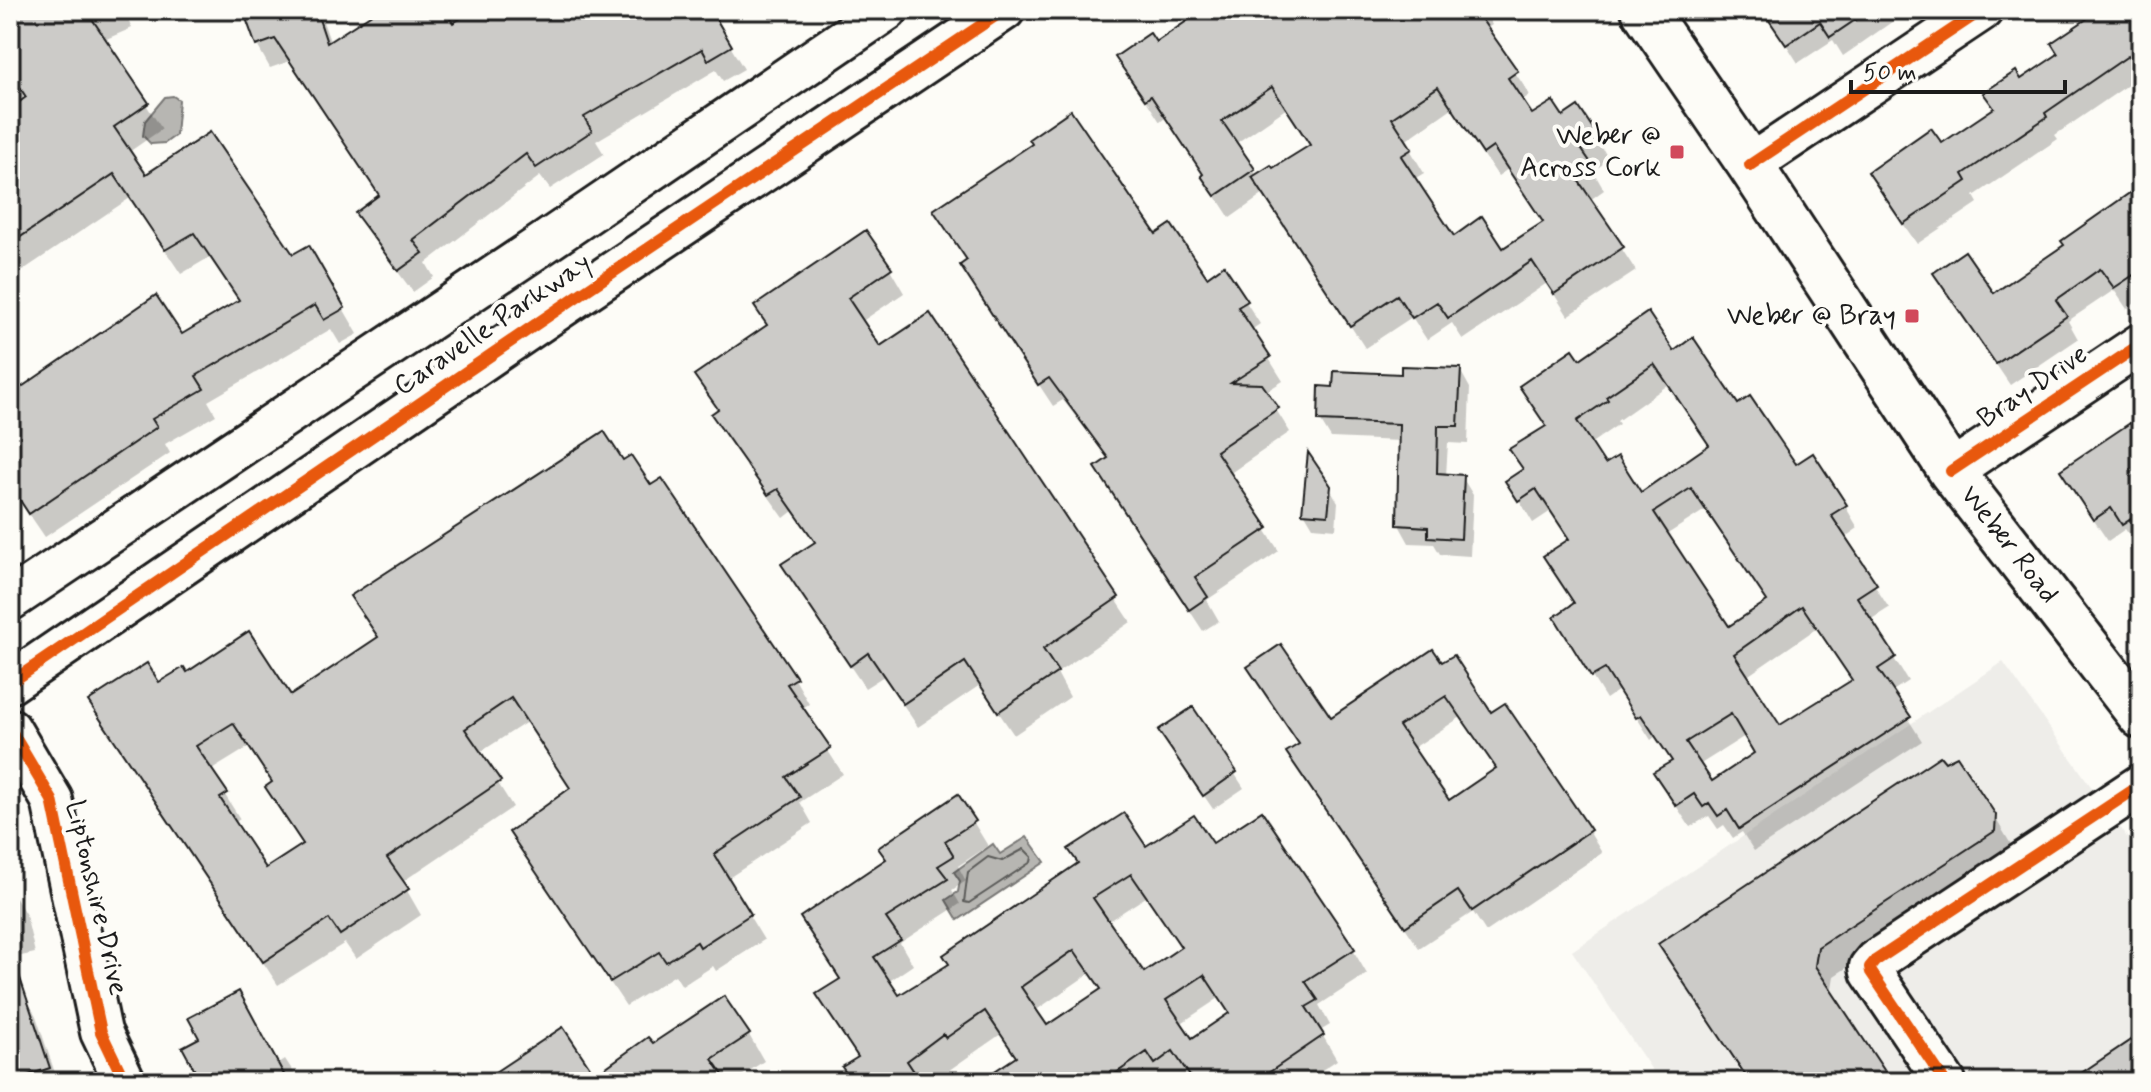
<svg xmlns="http://www.w3.org/2000/svg" width="2151" height="1092" font-family="Mynerve,sans-serif">
  <rect width="100%" height="100%" fill="#fdfcf7"/>
  <filter id="ink" filterUnits="userSpaceOnUse"><feTurbulence type="fractalNoise" baseFrequency=".0125" numOctaves="2"/><feDisplacementMap in="SourceGraphic" scale="16" xChannelSelector="R" yChannelSelector="G"/><feConvolveMatrix kernelMatrix="1 2 1 2 8 2 1 2 1" color-interpolation-filters="sRGB"/></filter>
  <g filter="url(#ink)">
    <polygon fill="#eeede9" points="2003,662 2141,857 2141,1082 1660,1082 1572,951"/>
    <g fill="#b7b6b2" stroke="#797876" stroke-width="2">
      <polygon points="173,96 179,100 176,135 165,143 151,144 143,136 145,121 165,97"/>
      <polygon points="1027,837 1045,862 958,920 946,900 958,892 960,881 954,872 993,844 1000,854"/>
    </g>
    <g fill="#0003" fill-rule="evenodd">
      <polygon points="10,10 124,10 132,28 104,40 162,129 129,152 145,176 292,257 308,248 358,334 340,344 331,329 208,401 216,415 165,444 170,453 45,537 10,486 10,397 182,337 240,302 210,257 181,274 130,198 10,279"/>
      <polygon points="245,10 319,10 331,44 376,14 374,10 708,10 744,69 723,81 716,70 596,141 604,154 550,189 540,176 426,263 434,277 413,292 371,236 358,213 380,197 290,61 270,68 257,45"/>
      <path d="M1208,10h276l8,15 -6,4 44,66 -9,6 11,16 30,2 34,18 13,23 -16,11 11,19 -14,10 46,71 -68,45 -21,-33 -84,57 -11,-17 -25,17 -15,-23 -47,31 -101,-154 -34,24 -65,-100 -5,4 -42,-65 37,-12zM1287,108l25,38 -40,25 -15,5 -22,-32zM1452,108l46,68 10,-7 36,55 -41,27 -49,-13 -40,-59 10,-6 -19,-32z"/>
      <polygon points="1773,10 1909,10 1843,56 1833,40 1798,63 1767,14"/>
      <polygon points="2104,10 2141,10 2141,76 2055,135 2058,139 1974,196 1978,203 1917,244 1882,193 1941,146 1995,109 2020,81 2060,55"/>
      <polygon points="2141,186 2141,299 2127,309 2114,290 2068,321 2078,339 2010,385 1949,295 1993,296 2066,247"/>
      <polygon points="936,211 1155,237 1206,279 1246,302 1260,324 1251,330 1283,381 1265,392 1290,432 1229,474 1279,551 1207,600 1219,621 1203,631 1111,490 1109,460 1063,400 1053,406 975,288 968,262"/>
      <polygon points="890,269 904,293 861,322 879,348 929,316 1131,622 1057,673 1070,697 1014,735 980,685 918,727 884,676 865,688 798,589 816,543 793,511 784,518 727,439 713,415 718,411 697,376"/>
      <path d="M1673,353l65,53 58,61 49,39 13,22 -14,10 45,70 -19,12 38,61 -17,11 31,49 -168,110 -12,-19 -9,6 -9,-13 -6,4 -9,-13 -19,11 -21,-32 4,-33 -17,-26 -5,4 -32,-50 -13,9 -37,-59 6,-35 -5,-65 -19,-29 -18,12 -25,-42 16,-10 23,-44 -25,-40 57,-26zM1668,385l42,62 -70,48 -36,-28 -14,-23 29,-20 -2,-3zM1705,510l63,93 -39,26 -63,-94zM1817,628l36,53 -74,47 -33,-51zM1745,736l12,18 -45,29 -13,-18z"/>
      <polygon points="1460,370 1470,388 1468,444 1448,443 1446,476 1462,477 1473,495 1470,556 1440,554 1434,544 1409,543 1399,525 1400,441 1331,438 1320,420 1335,389 1403,377"/>
      <polygon points="2141,442 2141,543 2137,546 2125,529 2108,541 2075,493"/>
      <path d="M623,462l28,25 144,192 14,25 -8,5 42,65 -43,28 12,21 -85,56 37,61 -48,31 -3,-5 -31,20 -7,-11 -49,31 -100,-149 45,-67 -44,-68 -48,31 34,54 -111,75 19,33 -65,44 -11,-16 -67,42 -187,-283 68,-17 27,-10 104,23 89,-59 -26,-43zM249,747l24,37 -6,3 37,58 -38,26 -32,-48 6,-4 -30,-48z"/>
      <polygon points="1329,487 1338,502 1336,529 1313,527 1304,512"/>
      <path d="M1432,652l58,62 99,117 13,22 -116,79 -13,-20 -54,36 -131,-195 43,-33zM1461,717l36,53 -48,32 -37,-53z"/>
      <polygon points="1192,709 1244,788 1213,809 1169,745"/>
      <path d="M958,797l30,49 -30,20 8,15 -14,9 8,14 -60,39 13,22 -25,17 11,16 246,-149 67,-3 141,104 14,24 -48,31 11,20 -10,6 17,29 -33,22h-110l-5,-8 -12,8h-194l34,-23 -16,-25 -69,48h-79l6,-24 -17,-78 46,-120zM1146,897l36,52 -38,26 -37,-53zM1090,973l12,18 -56,37 -11,-17zM1219,998l11,17 -39,26 -11,-17z"/>
      <polygon points="1994,816 2012,846 2011,861 1834,976 1831,994 1889,1082 1749,1082 1677,973"/>
      <polygon points="14,895 26,915 35,953 12,958 21,997 25,996 36,1016 58,1082 11,1082 10,1078 10,896"/>
      <polygon points="749,1035 764,1061 733,1082 483,1082 594,1078 653,1046"/>
      <polygon points="285,1059 300,1082 203,1082 277,1065"/>
    </g>
    <g fill="none" stroke-linecap="round" stroke-linejoin="round">
      <polygon stroke="#5a5a58" stroke-width="2" points="1024,849 1032,857 1031,862 969,903 964,902 968,872 988,857 1002,861"/>
    </g>
    <g fill="#cccbc8" stroke="#1c1c1c" stroke-width="2" fill-rule="evenodd">
      <polygon points="10,10 86,10 149,103 114,127 146,174 210,132 293,254 309,245 345,308 324,320 315,305 196,376 204,389 152,419 157,427 29,514 10,485 10,395 156,295 182,334 239,300 194,233 165,250 114,174 10,244 10,109 26,97 10,72"/>
      <polygon points="243,10 316,10 327,43 378,10 444,10 453,23 474,10 711,10 732,46 708,60 702,49 584,117 592,131 536,168 526,154 413,240 423,253 398,271 355,213 379,195 275,39 256,46"/>
      <path d="M1203,10h272l43,61 -10,7 24,36 21,-13 10,15 15,-10 20,30 -18,11 13,19 -17,11 48,70 -70,47 -22,-33 -84,57 -11,-16 -25,16 -15,-23 -47,31 -98,-149 19,-12 2,3 37,-23 -38,-58 -50,34 33,48 -40,27 -14,-20 2,-2 -52,-78 -6,4 -30,-43 35,-24 6,9zM1438,87l45,67 10,-7 50,75 -40,26 -21,-32 -28,20 -53,-80 11,-7 -20,-31z"/>
      <polygon points="1762,10 1870,10 1830,37 1820,22 1786,45"/>
      <polygon points="2100,10 2141,10 2141,47 2045,113 2047,117 1963,174 1967,181 1903,224 1868,172 1931,128 1942,143 1994,108 1983,93 2016,71 2021,79 2058,54 2051,43"/>
      <polygon points="1071,110 1156,234 1171,224 1207,277 1224,265 1248,301 1238,307 1271,357 1231,383 1262,384 1279,408 1216,451 1268,528 1195,577 1208,597 1189,610 1095,467 1108,458 1049,378 1038,385 960,265 967,260 933,210 1032,144 1029,139"/>
      <polygon points="2141,185 2141,270 2114,288 2100,269 2056,300 2067,316 1996,364 1933,273 1965,251 1994,293 2064,245 2061,241"/>
      <polygon points="866,230 892,268 848,298 880,346 930,313 1119,597 1043,649 1058,672 998,712 965,662 903,704 868,653 850,666 781,564 815,542 778,489 768,495 711,414 718,409 694,375 767,325 754,306"/>
      <path d="M1648,312l26,39 19,-14 45,67 12,-8 46,68 17,-11 34,52 -16,10 46,69 -20,13 39,60 -18,12 33,48 -172,112 -12,-19 -9,6 -9,-13 -6,4 -9,-13 -18,12 -23,-34 19,-11 -31,-46 -5,3 -31,-49 -14,8 -37,-60 20,-14 -31,-47 26,-17 -33,-50 -18,12 -13,-20 18,-12 -14,-20 37,-23 -27,-40 54,-37 7,10zM1654,364l55,81 -68,47 -23,-36 -13,8 -28,-43 31,-21 -2,-3zM1691,488l76,113 -38,25 -75,-114zM1802,606l50,74 -72,45 -46,-71zM1731,714l23,39 -42,28 -26,-39z"/>
      <polygon points="1401,366 1461,368 1458,426 1438,426 1437,473 1464,475 1461,539 1428,537 1428,527 1397,525 1399,424 1318,421 1319,386 1333,387 1334,371 1401,374"/>
      <polygon points="2130,423 2141,438 2141,512 2122,525 2111,508 2093,520 2060,470"/>
      <path d="M604,431l19,29 8,-5 20,30 11,-7 135,200 -10,6 44,64 -45,29 14,20 -86,57 37,60 -51,33 -3,-5 -31,20 -7,-10 -49,30 -101,-150 61,-44 -59,-90 -46,31 36,52 -114,77 22,31 -69,46 -11,-16 -66,43 -175,-261 59,-38 12,19 25,-15 3,5 62,-41 42,64 87,-58 -28,-41zM233,723l39,59 -7,5 38,57 -37,24 -46,-70 8,-5 -32,-47z"/>
      <polygon points="1308,452 1331,486 1328,515 1302,513"/>
      <path d="M1281,644l50,73 102,-68 9,13 12,-7 37,57 14,-9 86,127 -119,81 -14,-20 -53,36 -119,-175 13,-8 -52,-77zM1446,696l50,72 -47,32 -50,-74z"/>
      <polygon points="1193,707 1237,772 1203,796 1158,730"/>
      <polygon points="1940,756 1945,762 1957,756 1996,815 1995,831 1818,947 1815,966 1892,1082 1750,1082 1658,944"/>
      <path d="M958,794l18,27 -31,20 9,15 -16,10 10,13 -62,39 15,22 -27,17 25,38 50,-31 -6,-9 135,-92 -10,-14 56,-36 22,33 48,-31 19,28 49,-32 93,138 -50,32 13,19 -12,7 18,28 -69,47h-61l-21,-31 -18,13 -8,-12 -44,30h-125l38,-25 -31,-46 -39,27 -3,-4 -36,27 14,21h-69l-10,-15 16,-10 -42,-63 24,-15 -40,-62 86,-58 -8,-11zM1131,874l50,73 -37,25 -51,-74zM1074,950l27,39 -54,36 -26,-38zM1204,975l25,38 -37,25 -26,-38z"/>
      <polygon points="10,960 14,960 50,1068 10,1081"/>
      <polygon points="239,991 288,1082 201,1082 182,1047 199,1038 188,1018"/>
      <polygon points="724,996 750,1034 712,1059 728,1082 480,1082 563,1027 595,1075 648,1037 653,1043"/>
      <polygon points="2141,1033 2141,1082 2068,1082"/>
    </g>
    <g fill="none" stroke-linecap="round" stroke-linejoin="round">
      <g stroke="#1c1c1c" stroke-width="46">
        <g id="minor">
          <polyline points="1750,165 1982,10"/>
          <polyline points="1951,471 2141,344"/>
          <polyline points="10,600 541,245 887,10"/>
          <polyline points="10,683 576,297 1004,10"/>
          <polyline points="10,729 52,800 101,1032 125,1082"/>
          <polyline points="1945,1082 1871,972 1870,967 1875,961 2141,785"/>
        </g>
      </g>
      <g stroke="#1c1c1c" stroke-width="50">
        <polyline id="major" points="1644,10 1750,165 1951,471 2141,716"/>
      </g>
      <use href="#minor" stroke="#fdfcf7" stroke-width="40"/>
      <use href="#major" stroke="#fdfcf7" stroke-width="44"/>
      <g stroke="#fdfcf7" stroke-width="17">
        <g id="cycleway">
          <polyline points="1750,165 1982,10"/>
          <polyline points="1951,471 2141,344"/>
          <polyline points="10,683 576,297 1004,10"/>
          <polyline points="10,729 52,800 101,1032 125,1082"/>
          <polyline points="1945,1082 1871,972 1870,967 1875,961 2141,785"/>
        </g>
      </g>
      <use href="#cycleway" stroke="#e8590c" stroke-width="12"/>
    </g>
  </g>
  <g fill="#d1495b" stroke="#fdfcf7" stroke-width="3">
    <rect x="1669" y="144" width="16" height="16" rx="4"/>
    <rect x="1904" y="308" width="16" height="16" rx="4"/>
  </g>
  <g text-anchor="middle" dominant-baseline="central" stroke-width="8" stroke-linejoin="round" paint-order="stroke">
    <g font-size="28" fill="#1c1c1c" stroke="#fdfcf7" text-anchor="end">
      <text x="1661" y="136">Weber @<tspan x="1661" dy="32">Across Cork</tspan></text>
      <text x="1896" y="316">Weber @ Bray</text>
    </g>
    <g font-size="28" fill="#1c1c1c" stroke="#fdfcf7">
      <text transform="translate(493 325) rotate(-34)">Caravelle Parkway</text>
      <text transform="translate(2033 387) rotate(-34)">Bray Drive</text>
      <text transform="translate(2009 545) rotate(52)">Weber Road</text>
      <text transform="translate(96 898) rotate(77)">Liptonshire Drive</text>
    </g>
  </g>
  <rect width="2151" height="1092" fill="none" stroke="#fdfcf7" stroke-width="40"/>
  <rect x="20" y="20" width="2111" height="1052" fill="none" stroke="#1c1c1c" stroke-width="3" filter="url(#ink)"/>
  <path d="M1851 80v12h214v-12" fill="none" stroke="#1c1c1c" stroke-width="4"/>
  <text x="1863" y="80" font-size="24" fill="#1c1c1c" stroke="#fdfcf7" stroke-width="6" paint-order="stroke">50 m</text>
</svg>
